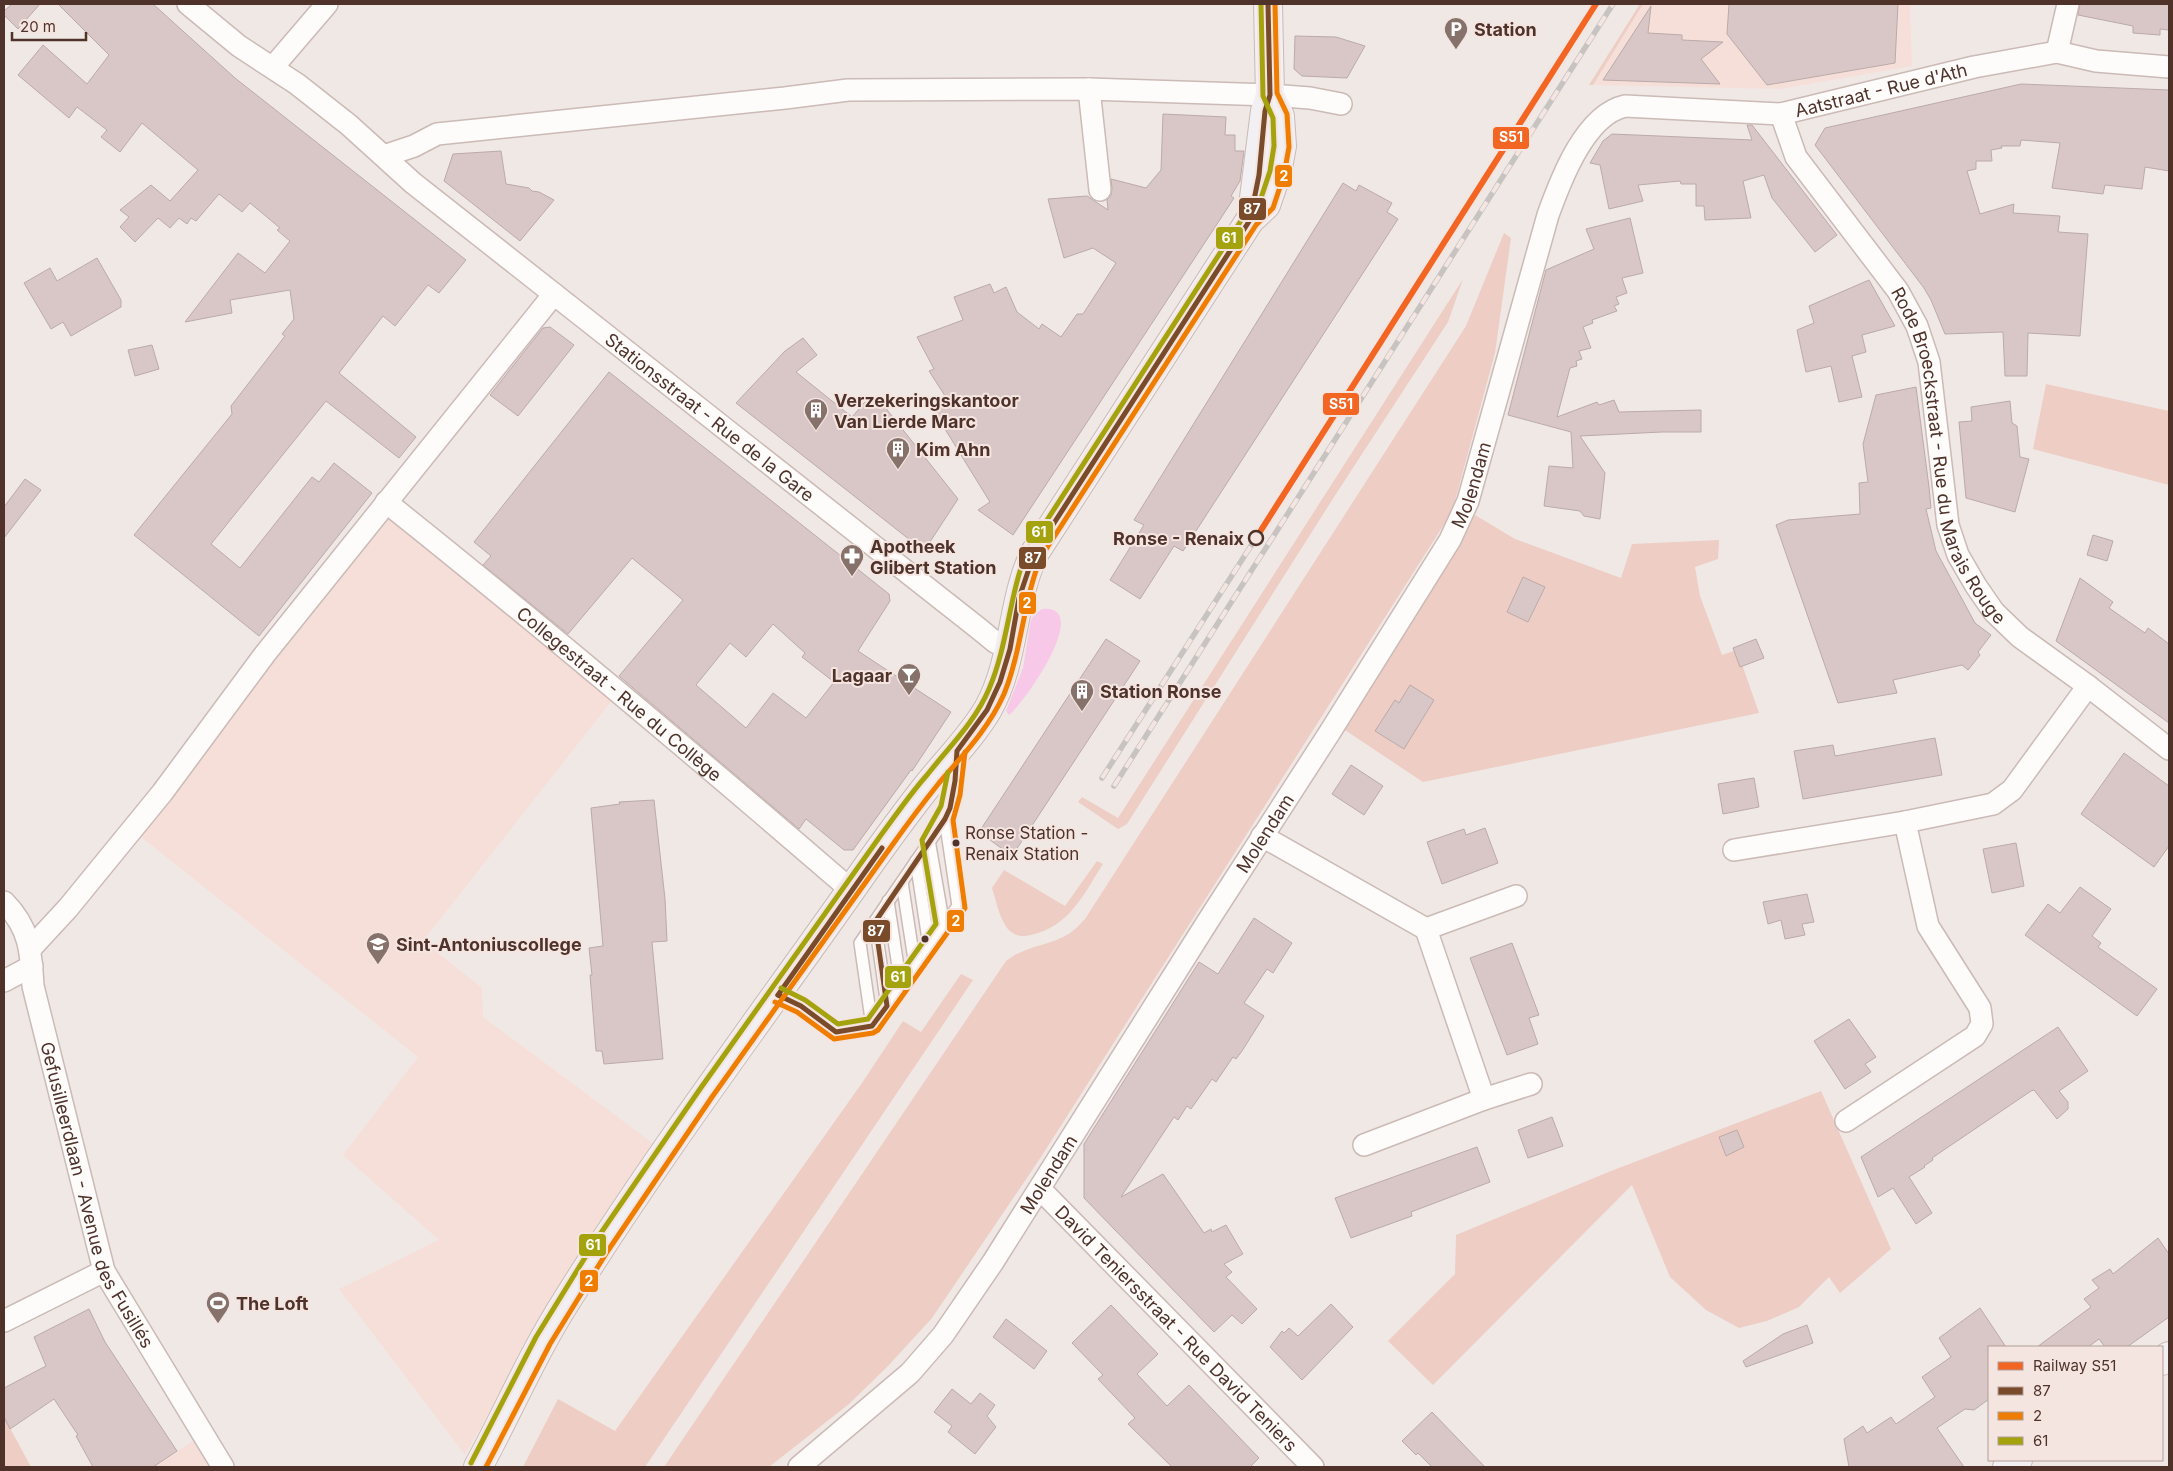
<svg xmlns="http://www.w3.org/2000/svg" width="2173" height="1471" font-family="Inter,sans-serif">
  <rect width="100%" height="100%" fill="#f0e8e5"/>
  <g fill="#f6dfd9">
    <polygon points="1643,4 1910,4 1912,66 1781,89 1593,85"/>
    <polygon points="384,512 617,694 423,941 482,988 483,1017 654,1144 624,1186 553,1299 465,1455 339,1289 439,1240 343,1155 418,1057 136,833"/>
    <polygon points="193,1441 209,1467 152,1467"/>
  </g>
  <g fill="#edcdc4">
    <polygon points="1640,4 1643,4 1593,85 1589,85"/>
    <path d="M1504,233l7,5 -16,115 -43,159 -411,645 -109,161 -44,48 -39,38 -80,63h-105l342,-506c18,-15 44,-15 64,-28 6,-4 10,-9 15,-14l381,-593z"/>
    <polygon points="1463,279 1448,322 1334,497 1127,824 1118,829 1078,802 1082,797 1118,818"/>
    <polygon points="2046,384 2169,411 2169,485 2033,449"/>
    <polygon points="1475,515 1515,539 1621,578 1632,544 1719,540 1718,559 1695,567 1700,596 1722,655 1737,650 1759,713 1423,782 1339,726"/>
    <path d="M1097,861l6,3c-20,31 -33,62 -72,71 -10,2 -17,1 -24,-7 -8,-11 -11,-28 -15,-40l12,-18 61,36z"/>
    <polygon points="961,974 973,980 645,1467 523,1467 558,1399 615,1431 862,1083 903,1021 921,1032"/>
    <polygon points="1821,1091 1891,1249 1840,1293 1829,1277 1799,1307 1767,1321 1739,1328 1706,1310 1670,1277 1632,1185 1433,1385 1388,1341 1455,1274 1456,1235 1611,1171"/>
    <polygon points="4,1417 31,1467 4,1467"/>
  </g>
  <path fill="#f8c8e8" d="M1042,609c52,-5 -18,95 -33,106l-3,-4 17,-43 8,-48 3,-5z"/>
  <g fill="#d8c7c6" stroke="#bbaaa9" fill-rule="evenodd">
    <polygon points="12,4 40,4 18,29 4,15 4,11"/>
    <polygon points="58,4 153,4 235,78 466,260 439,293 428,285 395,326 383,316 339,373 416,437 399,458 326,401 211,544 240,568 312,477 319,482 334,463 372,493 259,636 134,535 232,414 231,406 285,336 282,334 294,319 290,290 230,300 232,313 185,322 238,253 265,273 290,241 277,230 280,228 250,203 242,212 219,194 196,221 191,218 187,224 179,218 170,228 158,218 135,242 120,227 129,217 120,210 151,185 170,201 198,170 142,123 120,152 101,137 107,130 77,107 69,118 18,75 43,45 87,84 109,55"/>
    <polygon points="1729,4 1898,4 1895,63 1767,85 1727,34"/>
    <polygon points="2080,4 2169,4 2169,30 2160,29 2160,35 2133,33 2133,26 2078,15"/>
    <polygon points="1651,6 1648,33 1682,35 1682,40 1723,42 1701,59 1720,84 1603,80"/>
    <polygon points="1295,36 1336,37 1365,46 1347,78 1302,76 1294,69"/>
    <polygon points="2021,84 2169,90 2169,171 2145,167 2142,189 2105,185 2103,194 2052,188 2060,143 2021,140 2020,146 2001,146 2002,148 1991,150 1992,161 1976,161 1976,169 1967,171 1980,214 2014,204 2013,213 2060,216 2058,232 2088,234 2080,336 2028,333 2027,376 2005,376 2003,332 1945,334 1931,300 1924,288 1815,145 1825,128"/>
    <polygon points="1163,114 1226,117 1225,135 1235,135 1235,151 1244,151 1240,181 1231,196 1234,198 1221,218 1013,535 978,510 990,502 932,408 947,399 929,371 934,369 917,337 963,320 954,297 990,284 994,293 1006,287 1017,312 1039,329 1042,324 1061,337 1077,314 1083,314 1116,263 1093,248 1064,258 1048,199 1087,196 1108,210 1107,200 1111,195 1112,189 1111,179 1146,188 1161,170"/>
    <polygon points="1747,125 1752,125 1837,235 1815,252 1772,198 1764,175 1743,181 1751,218 1705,220 1704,206 1696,206 1696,184 1681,184 1680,181 1638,185 1643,201 1609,209 1600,165 1590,163 1603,141 1612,134 1752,140"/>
    <polygon points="501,151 506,184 529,188 532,191 539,192 554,200 520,241 444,181 453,154"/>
    <polygon points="1343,183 1356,191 1359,185 1392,203 1387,212 1398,219 1183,551 1174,546 1140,599 1110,580 1144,525 1134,520"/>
    <polygon points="1630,218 1643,273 1622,278 1627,293 1616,297 1619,304 1614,306 1617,311 1592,320 1593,323 1583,327 1591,348 1579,351 1582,359 1576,361 1577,366 1570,368 1557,417 1597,402 1599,405 1614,400 1619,412 1701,410 1701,432 1662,432 1580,436 1605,473 1600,519 1584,516 1580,511 1544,506 1549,466 1573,468 1571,432 1508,415 1546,270 1594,249 1586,229"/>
    <polygon points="97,258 121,300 121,307 71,336 63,322 51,329 24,283 50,268 57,281"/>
    <polygon points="1869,280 1895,326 1862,335 1866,352 1852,356 1862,397 1839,402 1831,366 1806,372 1797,330 1814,323 1809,306"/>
    <polygon points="550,327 574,345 518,416 490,395 543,328"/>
    <polygon points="803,338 817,355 796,372 852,417 865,402 873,409 880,401 958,499 924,551 736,403 785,351"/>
    <polygon points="152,345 159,369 135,376 128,350"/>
    <path d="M609,372l280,222 1,7 -32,50 93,61 -39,59 -1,-1 -58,80h-9l-38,-31 -7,10 -180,-153 64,-76 -51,-42 -64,76 -85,-69 8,-9 -17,-14zM773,624l32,29 -3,4 32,25 -28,36 -33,-25 -27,35 -50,-43 34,-42 16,14z"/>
    <polygon points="1916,387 1929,487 1931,508 1926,509 1936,551 1975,623 1991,635 1978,652 1980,655 1968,670 1962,665 1893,680 1897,693 1838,703 1776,525 1788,520 1860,514 1859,483 1868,482 1863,444 1876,395"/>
    <polygon points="2010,401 2012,423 2017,426 2020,457 2029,459 2015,512 1966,498 1959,422 1972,421 1971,407"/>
    <polygon points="25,479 41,490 4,538 4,507"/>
    <polygon points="2093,535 2113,541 2107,561 2087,555"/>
    <polygon points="1523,577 1545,587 1528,622 1507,612"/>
    <polygon points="2080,578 2113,602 2109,608 2145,633 2148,628 2169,644 2169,723 2056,641"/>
    <polygon points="1106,639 1140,661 1012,856 979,832"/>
    <polygon points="1756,639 1764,658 1740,667 1733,648"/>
    <polygon points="1410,685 1434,700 1404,749 1375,731 1395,700 1399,703"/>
    <polygon points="1935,738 1942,775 1803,799 1794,751 1833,745 1835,756"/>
    <polygon points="2124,753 2169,786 2169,846 2154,867 2081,814"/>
    <polygon points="1351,765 1383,786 1364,815 1332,794"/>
    <polygon points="1754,778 1759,807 1723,814 1718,784"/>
    <polygon points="654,800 665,899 667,941 652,942 663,1059 604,1064 602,1051 596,1051 590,975 592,975 589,948 603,946 591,808 620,804 619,802"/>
    <polygon points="1485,828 1498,863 1442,884 1427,842 1464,829 1466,835"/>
    <polygon points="2016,843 2024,886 1992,893 1983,849"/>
    <polygon points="2080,887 2111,909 2092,936 2101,943 2098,947 2157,989 2137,1016 2025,935 2048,904 2060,913"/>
    <polygon points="1807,894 1814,922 1802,924 1805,935 1785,939 1781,920 1768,924 1763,902"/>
    <polygon points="1254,918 1292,943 1273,973 1267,969 1244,1003 1264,1016 1242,1051 1236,1059 1233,1057 1216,1082 1212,1079 1191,1109 1187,1106 1178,1120 1174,1117 1121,1197 1163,1174 1204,1233 1211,1229 1212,1232 1226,1225 1243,1254 1224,1264 1232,1272 1226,1277 1257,1309 1242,1324 1232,1315 1214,1332 1084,1198 1084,1144 1199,962 1218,974"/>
    <polygon points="1512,943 1539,1015 1529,1018 1538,1044 1507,1055 1470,958"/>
    <polygon points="1849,1019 1876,1057 1865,1064 1871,1072 1845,1089 1814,1041"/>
    <polygon points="2058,1027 2088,1071 2059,1091 2068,1102 2068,1109 2057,1119 2034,1090 2031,1091 1932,1158 1933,1160 1924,1166 1925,1167 1909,1177 1932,1213 1916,1224 1893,1188 1878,1197 1861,1157"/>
    <polygon points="1552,1117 1563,1146 1528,1158 1518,1130"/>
    <polygon points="1737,1130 1744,1147 1726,1156 1719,1137"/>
    <polygon points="1477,1147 1490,1182 1411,1212 1412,1216 1351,1238 1335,1198"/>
    <polygon points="2158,1238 2169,1254 2169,1317 2127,1347 2105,1347 2099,1339 2088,1347 2037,1347 2091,1307 2084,1299 2099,1288 2092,1280 2110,1269 2113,1274"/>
    <polygon points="1331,1304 1353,1327 1302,1380 1270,1347 1282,1331 1284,1333 1289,1328 1298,1336"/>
    <polygon points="1111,1305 1158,1354 1137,1374 1167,1406 1189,1385 1259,1458 1250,1467 1172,1467 1128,1424 1135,1418 1098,1379 1103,1375 1072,1343"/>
    <polygon points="1980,1308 2006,1347 1989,1347 1989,1399 1974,1410 1965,1409 1937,1428 1964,1467 1849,1467 1844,1439 1863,1426 1867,1433 1891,1417 1896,1424 1935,1397 1922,1377 1951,1357 1939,1338"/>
    <polygon points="89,1309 105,1342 177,1451 153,1467 93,1467 76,1436 78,1435 54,1399 10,1429 4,1417 4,1388 46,1366 34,1337"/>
    <polygon points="1006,1319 1047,1351 1034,1369 993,1337"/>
    <polygon points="1807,1325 1813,1343 1746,1367 1743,1361 1783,1334"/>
    <polygon points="952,1389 971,1404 980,1393 995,1405 987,1416 996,1427 975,1454 948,1432 952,1426 934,1412"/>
    <polygon points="1432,1412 1485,1467 1432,1467 1418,1453 1416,1455 1402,1441"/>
  </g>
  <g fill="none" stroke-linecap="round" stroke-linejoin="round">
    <g stroke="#cbbab5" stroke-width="14">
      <g id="lane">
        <polyline points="929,840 944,926"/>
        <polyline points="916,861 929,946"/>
        <polyline points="902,882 915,966"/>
        <polyline points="888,901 901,986"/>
        <polyline points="875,922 887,1006"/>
        <polyline points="778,995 801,1006 836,1032 872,1026 958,906 945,819"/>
        <path d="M872,1026l-12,-83 85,-124c8,-19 10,-39 11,-60"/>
      </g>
    </g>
    <g stroke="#cbbab5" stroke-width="24">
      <g id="street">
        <path id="s1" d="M188,4l51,42 58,38 52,41 64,58 565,445 17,14 15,7"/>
        <polyline points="2057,52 2068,4"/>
        <polyline points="273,67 327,4"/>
        <polyline points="1089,89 1100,190"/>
        <path id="s2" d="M1781,114l15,43 102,134 19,35 12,36 19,163 10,30 18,31 18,26 26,25 68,49 81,63"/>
        <polyline points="384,156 414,146 437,134 785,98 848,90 1089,89 1270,95 1310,98 1341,104"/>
        <path id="s3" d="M386,502c158,126 312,256 465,388"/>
        <polyline points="1262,836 1426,929 1516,896"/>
        <polyline points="1734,850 1905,822 1993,804 2012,790 2088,686"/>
        <path id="s4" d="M4,902c26,26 27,50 29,84l71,285 119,196"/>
        <polyline points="31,948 68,908 162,793 265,654 554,294"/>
        <polyline points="4,981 32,966"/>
        <polyline points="1484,1099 1531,1084"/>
        <polyline points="1846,1121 1975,1036 1982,1024 1980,1008 1928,926 1905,822"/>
        <polyline points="1364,1145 1484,1099 1426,929"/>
        <path id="s5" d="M1040,1189l273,278"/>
        <polyline points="4,1321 104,1271"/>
        <path id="s6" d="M799,1467l111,-94 33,-38 50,-73 215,-341 122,-189 120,-192 18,-39 80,-286c13,-36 37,-100 77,-109l156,8 193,-47 83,-15 39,9 73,6"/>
      </g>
    </g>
    <g stroke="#cbbab5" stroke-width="30">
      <g id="secondary">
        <polyline points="1254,198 1265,111 1270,95 1268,4"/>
        <polyline points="2162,1361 2169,1356"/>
        <path d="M478,1467c30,-55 55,-114 89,-167 88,-141 188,-274 284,-410 23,-33 48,-68 73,-100 21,-27 47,-52 64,-81 27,-48 23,-106 46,-155l216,-334 16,-15 11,-32 5,-27 -2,-30 -10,-21"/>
        <polyline points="2007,1467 2018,1460"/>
      </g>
    </g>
    <use href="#lane" stroke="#fdfcfb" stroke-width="11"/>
    <use href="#street" stroke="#fdfcfb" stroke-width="21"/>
    <use href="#secondary" stroke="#f2f0f3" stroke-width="28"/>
    <g stroke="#c7c3c1" stroke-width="5.5">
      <g id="rail">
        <polyline points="1102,778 1256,538"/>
        <polyline points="1114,786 1613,4"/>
      </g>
    </g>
    <use href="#rail" stroke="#f4e5e1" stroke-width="4" stroke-dasharray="11" stroke-linecap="butt"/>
    <g stroke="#f4e5e1" stroke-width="9">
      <g id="bus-1">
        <polyline points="778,995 801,1006 836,1032 872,1026 887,1006 875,922 945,819 950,808 955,781 957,751 987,710 1000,682 1010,649 1019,598 1034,554 1250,220 1259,175 1265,111 1270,95 1268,4"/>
        <polyline points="778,995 882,848"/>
      </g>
    </g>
    <g stroke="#f4e5e1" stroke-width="9">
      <g id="bus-2">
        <polyline points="775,1002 797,1012 834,1039 873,1033 878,1030 965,908 953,820 960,795 965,752"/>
        <path d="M486,1467l64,-123 57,-92 105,-155 181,-253c15,-21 30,-41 46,-61 24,-28 50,-55 65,-89 18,-44 19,-93 37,-137l215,-332 17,-17 11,-33 5,-28 -2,-33 -10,-21 -2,-89"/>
      </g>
    </g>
    <g stroke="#f4e5e1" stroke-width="9">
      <g id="bus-3">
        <polyline points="781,988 805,1000 838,1024 868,1019 936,924 922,840 941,806 948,772"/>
        <path d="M471,1463l65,-126 58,-94 106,-154 181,-254c15,-20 29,-41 46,-60 22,-28 48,-53 62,-86 19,-44 20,-94 38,-138l217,-335 16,-15 10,-30 4,-25 -1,-28 -10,-22 -2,-92"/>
      </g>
    </g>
    <use href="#bus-1" stroke="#7a4b2a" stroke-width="5"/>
    <use href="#bus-2" stroke="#ef7d00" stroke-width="5"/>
    <use href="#bus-3" stroke="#a4a30d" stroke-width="5"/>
    <g stroke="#f4e5e1" stroke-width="10">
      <polyline id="rail-1" points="1256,538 1596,4"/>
    </g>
    <use href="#rail-1" stroke="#f26522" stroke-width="6"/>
  </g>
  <defs>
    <g id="parking-pin" transform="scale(1.25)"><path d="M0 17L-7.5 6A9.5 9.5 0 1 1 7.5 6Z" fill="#87726b" stroke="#f4e5e1"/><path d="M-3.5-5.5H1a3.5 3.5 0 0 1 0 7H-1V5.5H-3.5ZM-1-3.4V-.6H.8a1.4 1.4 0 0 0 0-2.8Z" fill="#fff"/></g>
    <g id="building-pin" transform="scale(1.25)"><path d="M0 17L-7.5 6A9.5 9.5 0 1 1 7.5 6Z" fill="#87726b" stroke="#f4e5e1"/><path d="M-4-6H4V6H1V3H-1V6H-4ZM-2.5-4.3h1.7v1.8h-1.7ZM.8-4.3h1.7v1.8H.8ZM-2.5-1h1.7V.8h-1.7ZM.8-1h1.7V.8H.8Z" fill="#fff"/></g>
    <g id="pharmacy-pin" transform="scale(1.25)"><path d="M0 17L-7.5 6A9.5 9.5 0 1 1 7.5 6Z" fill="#87726b" stroke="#f4e5e1"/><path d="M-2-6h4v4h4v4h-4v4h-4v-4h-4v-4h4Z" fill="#fff"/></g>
    <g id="bar-pin" transform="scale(1.25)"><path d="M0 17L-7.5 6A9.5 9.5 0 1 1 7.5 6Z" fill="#87726b" stroke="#f4e5e1"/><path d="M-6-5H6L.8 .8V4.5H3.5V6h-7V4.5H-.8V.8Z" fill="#fff"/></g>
    <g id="school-pin" transform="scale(1.25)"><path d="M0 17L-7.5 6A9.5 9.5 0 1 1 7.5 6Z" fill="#87726b" stroke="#f4e5e1"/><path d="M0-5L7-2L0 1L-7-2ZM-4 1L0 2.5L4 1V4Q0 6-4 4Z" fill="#fff"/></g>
    <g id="stadium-pin" transform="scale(1.25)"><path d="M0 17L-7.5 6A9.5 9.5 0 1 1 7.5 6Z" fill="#87726b" stroke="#f4e5e1"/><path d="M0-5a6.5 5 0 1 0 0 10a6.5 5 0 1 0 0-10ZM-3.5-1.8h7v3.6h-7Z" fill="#fff"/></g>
  </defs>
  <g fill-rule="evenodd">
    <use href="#parking-pin" x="1456" y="29"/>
    <use href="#building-pin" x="816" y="410"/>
    <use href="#building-pin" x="898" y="449"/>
    <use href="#pharmacy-pin" x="852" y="556"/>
    <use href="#bar-pin" x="909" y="675"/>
    <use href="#building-pin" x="1082" y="691"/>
    <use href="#school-pin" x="378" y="944"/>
    <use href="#stadium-pin" x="218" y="1303"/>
  </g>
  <circle fill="#f4e5e1" stroke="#4f322a" stroke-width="2.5" cx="1256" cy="538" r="7"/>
  <g fill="#4f322a" stroke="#f4e5e1" stroke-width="2">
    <circle cx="956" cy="843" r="4.5"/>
    <circle cx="925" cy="939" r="4.5"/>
  </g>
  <g text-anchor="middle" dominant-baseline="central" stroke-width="4" stroke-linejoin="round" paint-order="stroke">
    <g font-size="17" fill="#4f322a" stroke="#f4e5e1" text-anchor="start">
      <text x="965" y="833">Ronse Station -<tspan x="965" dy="21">Renaix Station</tspan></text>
    </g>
    <g font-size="18" font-weight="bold" fill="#4f322a" stroke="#f4e5e1" text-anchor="start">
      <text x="1474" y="29">Station</text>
      <text x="834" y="400">Verzekeringskantoor<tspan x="834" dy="21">Van Lierde Marc</tspan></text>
      <text x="916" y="449">Kim Ahn</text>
      <text x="870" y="546">Apotheek<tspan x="870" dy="21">Glibert Station</tspan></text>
      <text x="892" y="675" text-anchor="end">Lagaar</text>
      <text x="1100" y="691">Station Ronse</text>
      <text x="396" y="944">Sint-Antoniuscollege</text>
      <text x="236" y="1303">The Loft</text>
    </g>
    <g font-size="18" fill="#4f322a" stroke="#f4e5e1">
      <text stroke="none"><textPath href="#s6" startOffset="1876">Aatstraat - Rue d'Ath</textPath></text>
      <text stroke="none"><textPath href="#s1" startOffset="666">Stationsstraat - Rue de la Gare</textPath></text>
      <text stroke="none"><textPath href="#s2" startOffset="389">Rode Broeckstraat - Rue du Marais Rouge</textPath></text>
      <text stroke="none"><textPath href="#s6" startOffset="1198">Molendam</textPath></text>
      <text stroke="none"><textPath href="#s3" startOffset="302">Collegestraat - Rue du Collège</textPath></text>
      <text stroke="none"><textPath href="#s6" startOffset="792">Molendam</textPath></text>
      <text stroke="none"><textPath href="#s6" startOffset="388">Molendam</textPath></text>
      <text stroke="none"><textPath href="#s4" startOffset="311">Gefusilleerdlaan - Avenue des Fusillés</textPath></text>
      <text stroke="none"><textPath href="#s5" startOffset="195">David Teniersstraat - Rue David Teniers</textPath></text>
    </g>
    <g font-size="18" font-weight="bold" fill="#4f322a" stroke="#f4e5e1" text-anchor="end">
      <text x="1244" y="538">Ronse - Renaix</text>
    </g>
  </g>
  <g stroke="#f4e5e1" stroke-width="2">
    <rect x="1492" y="126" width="38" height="24" rx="5" fill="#f26522"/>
    <rect x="1274" y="164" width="19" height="24" rx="5" fill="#ef7d00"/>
    <rect x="1238" y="197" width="29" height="24" rx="5" fill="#7a4b2a"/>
    <rect x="1215" y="226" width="29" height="24" rx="5" fill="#a4a30d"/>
    <rect x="1322" y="392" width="38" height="24" rx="5" fill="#f26522"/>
    <rect x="1025" y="520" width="29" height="24" rx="5" fill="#a4a30d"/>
    <rect x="1018" y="546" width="29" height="24" rx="5" fill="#7a4b2a"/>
    <rect x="1018" y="591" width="19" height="24" rx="5" fill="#ef7d00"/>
    <rect x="946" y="909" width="19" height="24" rx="5" fill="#ef7d00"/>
    <rect x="862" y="919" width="29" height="24" rx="5" fill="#7a4b2a"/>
    <rect x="884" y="965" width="28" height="24" rx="5" fill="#a4a30d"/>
    <rect x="578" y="1233" width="29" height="24" rx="5" fill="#a4a30d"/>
    <rect x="579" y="1269" width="20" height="24" rx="5" fill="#ef7d00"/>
  </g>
  <g font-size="14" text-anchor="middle" font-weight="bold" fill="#fff">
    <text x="1511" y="142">S51</text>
    <text x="1284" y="181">2</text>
    <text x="1252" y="214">87</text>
    <text x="1229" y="243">61</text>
    <text x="1341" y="409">S51</text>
    <text x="1039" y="537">61</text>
    <text x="1033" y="563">87</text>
    <text x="1027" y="608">2</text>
    <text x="956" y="926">2</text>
    <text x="876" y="936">87</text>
    <text x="898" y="982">61</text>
    <text x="593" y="1250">61</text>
    <text x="589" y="1286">2</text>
  </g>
  <rect width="2173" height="1471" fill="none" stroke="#4f322a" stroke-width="10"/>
  <rect x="1988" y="1346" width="175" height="115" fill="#f4e5e1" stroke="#b29d98"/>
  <rect x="1998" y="1362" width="25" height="8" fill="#f26522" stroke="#b29d98"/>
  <text x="2033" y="1371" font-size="15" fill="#4f322a">Railway S51</text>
  <rect x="1998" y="1387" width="25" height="8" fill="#7a4b2a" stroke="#b29d98"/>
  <text x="2033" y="1396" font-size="15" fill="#4f322a">87</text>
  <rect x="1998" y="1412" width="25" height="8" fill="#ef7d00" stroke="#b29d98"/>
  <text x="2033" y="1421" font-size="15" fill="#4f322a">2</text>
  <rect x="1998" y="1437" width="25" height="8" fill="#a4a30d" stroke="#b29d98"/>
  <text x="2033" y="1446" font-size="15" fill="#4f322a">61</text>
  <path d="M12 32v8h74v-8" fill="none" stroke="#4f322a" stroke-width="2.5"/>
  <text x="20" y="32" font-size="15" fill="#4f322a" stroke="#f4e5e1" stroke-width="4" paint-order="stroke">20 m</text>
</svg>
